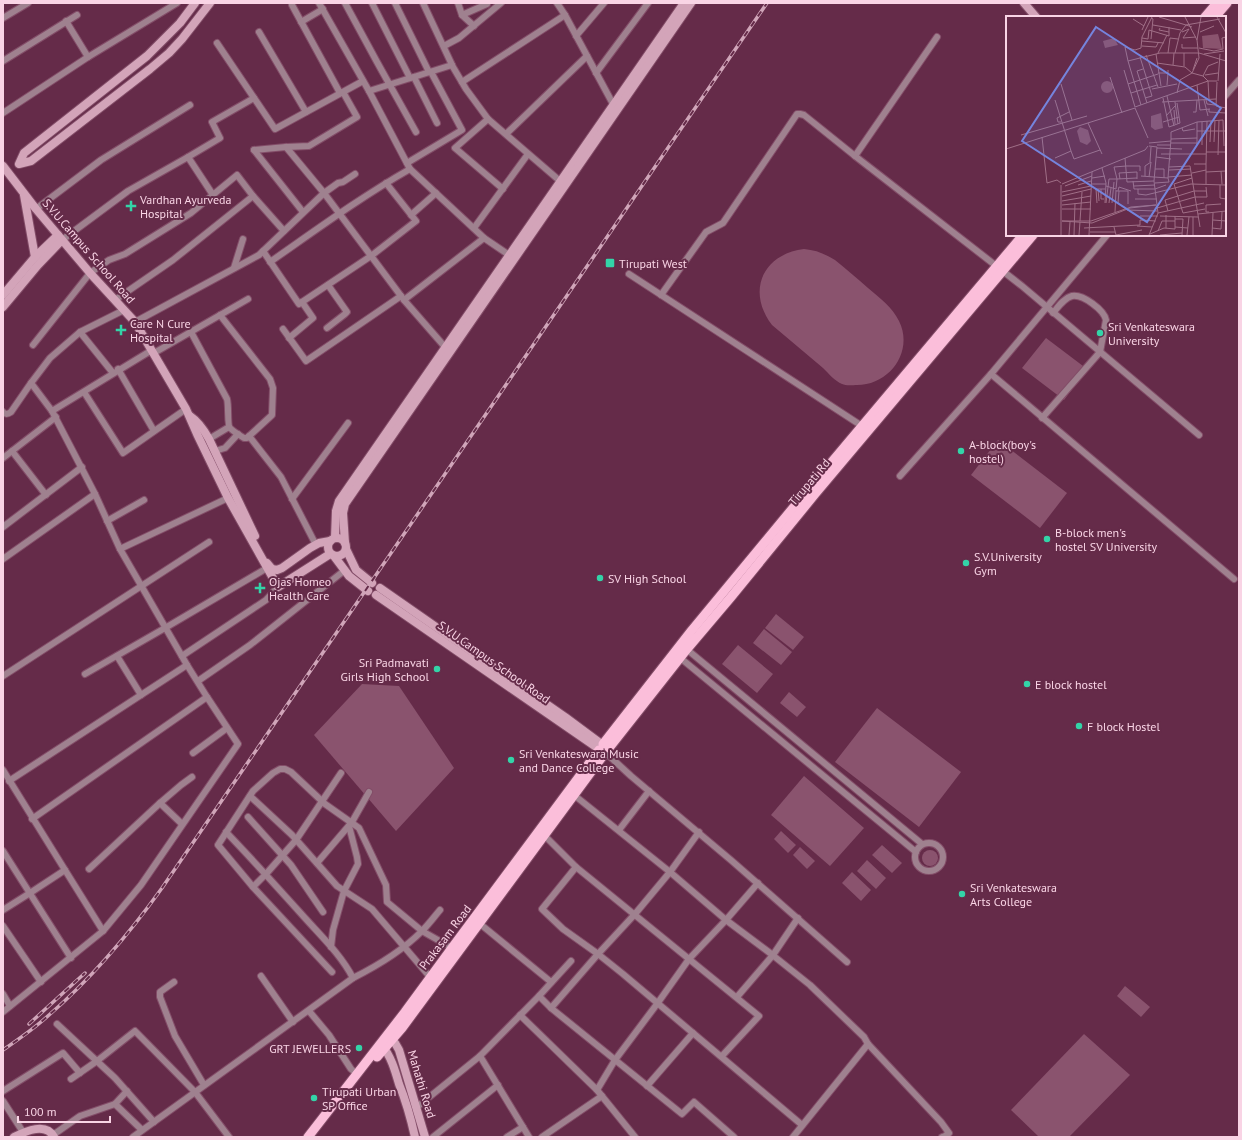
<svg xmlns="http://www.w3.org/2000/svg" width="1242" height="1140" font-family="'PT Sans',sans-serif">
  <rect width="100%" height="100%" fill="#652b49"/>
  <g fill="#8a536e">
    <path d="M804,249c12,1 21,5 31,11 11,9 22,18 33,28 12,10 24,19 31,33 15,30 -9,64 -42,64 -4,0 -11,1 -15,-1 -7,-3 -13,-10 -19,-16l-51,-43c-26,-34 -9,-71 32,-76z"/>
    <polygon points="1046,338 1087,369 1064,400 1022,368"/>
    <polygon points="998,440 1067,493 1040,528 971,475"/>
    <polygon points="776,614 804,637 793,650 765,628"/>
    <polygon points="764,629 792,652 781,665 753,643"/>
    <polygon points="738,645 773,674 757,693 722,664"/>
    <polygon points="362,684 399,686 454,768 396,831 314,735"/>
    <polygon points="789,692 806,707 797,717 780,703"/>
    <polygon points="877,708 961,772 919,827 835,762"/>
    <polygon points="804,776 864,828 830,866 771,815"/>
    <polygon points="781,831 796,845 788,853 774,839"/>
    <polygon points="882,845 902,863 892,873 872,855"/>
    <polygon points="800,847 815,861 807,869 793,855"/>
    <circle cx="930" cy="858" r="8"/>
    <polygon points="867,860 886,878 876,889 857,871"/>
    <polygon points="852,872 871,890 861,901 842,883"/>
    <polygon points="1125,986 1150,1007 1141,1017 1117,996"/>
    <polygon points="1084,1034 1130,1075 1069,1137 1038,1136 1011,1110"/>
  </g>
  <g fill="none" stroke-linecap="round" stroke-linejoin="round">
    <g stroke="#834d68" stroke-width="8">
      <g id="street">
        <polyline points="319,3 369,91"/>
        <polyline points="345,3 377,62 416,132"/>
        <polyline points="372,3 410,78"/>
        <polyline points="395,3 429,72"/>
        <polyline points="423,3 453,67 466,89 488,119 560,181"/>
        <polyline points="458,3 462,15 474,26"/>
        <polyline points="557,3 565,15 613,104"/>
        <polyline points="292,5 340,93"/>
        <polyline points="462,15 487,4"/>
        <polyline points="3,18 28,3"/>
        <polyline points="66,21 88,57"/>
        <polyline points="301,22 323,9"/>
        <polyline points="259,32 306,112"/>
        <polyline points="576,36 604,3"/>
        <polyline points="937,37 855,156 1022,286 1199,435"/>
        <polyline points="217,43 275,129 363,81"/>
        <polyline points="444,46 459,38 501,3"/>
        <polyline points="3,61 77,15"/>
        <polyline points="596,73 648,3"/>
        <polyline points="414,77 437,123"/>
        <polyline points="462,82 565,15"/>
        <polyline points="1225,96 1239,80"/>
        <polyline points="3,113 88,57 177,3"/>
        <polyline points="488,119 455,148 503,189"/>
        <polyline points="506,134 587,56"/>
        <polyline points="286,147 324,193 338,183 343,182 355,174"/>
        <polyline points="254,150 286,147 309,146 357,117 343,92"/>
        <polyline points="254,150 303,212"/>
        <polyline points="188,157 220,138 212,122 254,98"/>
        <polyline points="407,163 462,130 431,72"/>
        <polyline points="410,169 369,91 452,65"/>
        <polyline points="36,209 101,160 190,105"/>
        <polyline points="411,215 436,193"/>
        <polyline points="474,228 528,154"/>
        <polyline points="484,238 509,255"/>
        <polyline points="62,240 128,191 188,157 213,195"/>
        <polyline points="263,251 299,304 371,256 416,221 386,183"/>
        <path d="M270,262c46,-32 91,-65 140,-93l74,69 -80,62"/>
        <polyline points="234,268 243,239"/>
        <polyline points="629,274 862,426"/>
        <polyline points="661,295 706,232 723,223 797,114 800,114 804,115 855,156"/>
        <polyline points="115,300 173,260 253,196"/>
        <polyline points="135,322 259,255 324,193 404,300 445,347"/>
        <polyline points="327,328 345,314 347,312 328,285"/>
        <polyline points="283,329 306,361 401,296"/>
        <polyline points="80,332 113,373"/>
        <path d="M191,332l36,67c2,7 0,26 3,29 4,4 9,7 14,10h3l25,-23 1,-27 -3,-9 -50,-64"/>
        <polyline points="289,338 313,318 302,302"/>
        <polyline points="33,345 90,273 109,260 125,254 191,213 237,175 253,196 284,231"/>
        <polyline points="152,350 52,411 95,494 120,549 187,665 207,697"/>
        <polyline points="154,353 248,299"/>
        <polyline points="118,369 154,431"/>
        <polyline points="991,374 1234,579"/>
        <polyline points="84,392 123,453 186,409"/>
        <polyline points="52,411 31,383 50,358 80,332 124,310"/>
        <path d="M3,412c3,3 5,2 8,0l20,-29"/>
        <path d="M1042,418l58,-66 6,-32c-2,-10 -23,-26 -34,-24 -8,2 -14,11 -19,17"/>
        <polyline points="249,436 281,477 316,545"/>
        <polyline points="209,439 229,427"/>
        <polyline points="12,451 46,495"/>
        <polyline points="215,451 225,448 238,434"/>
        <polyline points="3,458 56,417"/>
        <polyline points="900,476 991,374 1107,235"/>
        <polyline points="292,499 348,423"/>
        <polyline points="107,521 144,500"/>
        <polyline points="3,527 82,467"/>
        <polyline points="120,549 228,498"/>
        <polyline points="3,559 95,494"/>
        <polyline points="684,647 922,844"/>
        <polyline points="117,656 141,695"/>
        <polyline points="182,656 266,600 278,587"/>
        <polyline points="678,656 916,852"/>
        <polyline points="85,674 165,628 267,568"/>
        <polyline points="3,676 209,542"/>
        <polyline points="198,681 250,645 345,570"/>
        <polyline points="193,753 227,728"/>
        <polyline points="606,753 631,776 732,861 847,962"/>
        <polyline points="3,770 65,870"/>
        <polyline points="9,781 187,665"/>
        <polyline points="574,795 670,872 726,920 770,953 810,985 864,1037 868,1044"/>
        <polyline points="250,796 292,835 337,886 372,909 430,977"/>
        <polyline points="160,803 181,785 192,777"/>
        <polyline points="248,817 291,865 323,912"/>
        <polyline points="619,830 649,791"/>
        <path d="M226,832c27,28 53,57 79,86 17,19 36,37 48,60"/>
        <polyline points="544,835 576,867 759,1016 722,1056"/>
        <circle cx="929" cy="857" r="14"/>
        <polyline points="3,851 71,958"/>
        <polyline points="317,863 352,822 369,792"/>
        <polyline points="576,867 542,909 563,929 598,954 623,974 802,1125"/>
        <polyline points="89,869 160,803 182,824"/>
        <polyline points="253,887 266,874 296,840 341,773"/>
        <polyline points="3,910 30,893 65,870 103,931"/>
        <polyline points="479,923 551,982"/>
        <polyline points="3,926 41,982"/>
        <polyline points="331,947 333,930 344,891 358,864 357,857 349,826"/>
        <polyline points="332,972 253,887 218,845 253,791 273,773 280,769 285,769 291,772 325,804 359,828 386,885 387,902 422,931 452,948"/>
        <polyline points="261,976 293,1022"/>
        <polyline points="174,982 160,992 160,997 175,1036 204,1085"/>
        <polyline points="3,994 10,1006"/>
        <polyline points="539,996 551,1008 682,1114 694,1102 734,1137"/>
        <polyline points="737,997 773,955 798,918"/>
        <polyline points="551,1008 598,954 635,914 670,872 699,832"/>
        <polyline points="309,1011 329,1035 351,1069 357,1074"/>
        <polyline points="3,1012 103,931 141,885 238,744 207,697 32,819"/>
        <polyline points="520,1015 597,1090 635,1137"/>
        <polyline points="57,1024 115,1078 154,1122"/>
        <polyline points="480,1056 529,1137"/>
        <polyline points="71,1079 97,1061 135,1031 195,1092 229,1137"/>
        <polyline points="647,1086 693,1033"/>
        <polyline points="597,1090 615,1060 657,1004 689,959 726,920 758,883"/>
        <polyline points="3,1091 63,1053 80,1073"/>
        <polyline points="3,1101 23,1132"/>
        <polyline points="115,1104 127,1091"/>
        <polyline points="417,1107 480,1056 539,996 571,961"/>
        <polyline points="53,1135 80,1116 115,1104 142,1130"/>
        <path d="M133,1137l220,-159c24,-12 50,-28 69,-47 7,-7 12,-14 18,-21"/>
        <polyline points="433,1137 498,1085"/>
        <polyline points="507,1137 523,1127"/>
        <polyline points="542,1137 602,1096"/>
        <polyline points="793,1137 868,1044 941,1122 949,1133 945,1136 942,1137"/>
      </g>
    </g>
    <g stroke="#834d68" stroke-width="10">
      <g id="secondary">
        <polyline points="195,3 180,23 147,56 24,153 19,164 31,161 150,69 169,53 182,39 210,3"/>
        <polyline points="1024,3 1036,17"/>
        <polyline points="3,166 36,209 90,273 135,322 186,409 197,434 228,498 278,587 330,554"/>
        <polyline points="24,195 35,257"/>
        <polyline points="3,295 35,257 58,235"/>
        <polyline points="3,307 38,265 62,240"/>
        <path d="M190,416c9,6 14,14 19,23l46,97"/>
        <circle cx="337" cy="547" r="9"/>
        <polyline points="335,538 336,511 339,501 684,3"/>
        <polyline points="345,543 343,513 345,504 691,3"/>
        <polyline points="346,549 356,570 372,583"/>
        <polyline points="334,556 349,576 368,591"/>
        <polyline points="267,563 272,569 277,570 282,568 310,548 319,543 330,541"/>
        <polyline points="380,588 565,717 600,743"/>
        <polyline points="376,595 599,749"/>
        <polyline points="388,1036 395,1043 399,1050 425,1137"/>
        <path d="M381,1044c10,12 14,26 18,40 7,17 12,35 16,53"/>
        <path d="M14,1137c12,-6 32,-15 40,0"/>
      </g>
    </g>
    <g stroke="#834d68" stroke-width="11">
      <g id="primary">
        <polyline points="1205,17 1217,3"/>
        <polyline points="1215,17 1227,3"/>
        <polyline points="603,744 692,630 798,502 1023,235"/>
        <polyline points="609,748 687,649 731,597 815,494 1033,235"/>
        <polyline points="377,1057 402,1028 602,757"/>
        <polyline points="308,1137 405,1012 452,948 599,750"/>
      </g>
    </g>
    <use href="#street" stroke="#9f818f" stroke-width="6"/>
    <use href="#secondary" stroke="#d3a4b9" stroke-width="8"/>
    <use href="#primary" stroke="#fbbeda" stroke-width="9"/>
    <g stroke="#d0a5b9" stroke-width="3.5">
      <g id="rail">
        <polyline points="29,1024 85,973"/>
        <path d="M3,1050c16,-11 32,-22 46,-35 43,-37 80,-81 113,-127l605,-885"/>
      </g>
    </g>
    <use href="#rail" stroke="#652b49" stroke-width="2" stroke-dasharray="6" stroke-linecap="butt"/>
  </g>
  <g fill="#33d4a8" stroke="#652b49" stroke-width="1.5">
    <path d="M129 200h4v4h4v4h-4v4h-4v-4h-4v-4h4z"/>
    <rect x="605" y="258" width="10" height="10" rx="2"/>
    <path d="M119 324h4v4h4v4h-4v4h-4v-4h-4v-4h4z"/>
    <circle cx="1100" cy="333" r="4"/>
    <circle cx="961" cy="451" r="4"/>
    <circle cx="1047" cy="539" r="4"/>
    <circle cx="966" cy="563" r="4"/>
    <circle cx="600" cy="578" r="4"/>
    <path d="M258 582h4v4h4v4h-4v4h-4v-4h-4v-4h4z"/>
    <circle cx="437" cy="669" r="4"/>
    <circle cx="1027" cy="684" r="4"/>
    <circle cx="1079" cy="726" r="4"/>
    <circle cx="511" cy="760" r="4"/>
    <circle cx="962" cy="894" r="4"/>
    <circle cx="359" cy="1048" r="4"/>
    <circle cx="314" cy="1098" r="4"/>
  </g>
  <g text-anchor="middle" dominant-baseline="central" stroke-width="4" stroke-linejoin="round" paint-order="stroke">
    <g font-size="12" fill="#f9d4e5" stroke="#652b49" text-anchor="start">
      <text x="140" y="199">Vardhan Ayurveda<tspan x="140" dy="14">Hospital</tspan></text>
      <text x="619" y="263">Tirupati West</text>
      <text x="130" y="323">Care N Cure<tspan x="130" dy="14">Hospital</tspan></text>
      <text x="1108" y="326">Sri Venkateswara<tspan x="1108" dy="14">University</tspan></text>
      <text x="969" y="444">A-block(boy's<tspan x="969" dy="14">hostel)</tspan></text>
      <text x="1055" y="532">B-block men's<tspan x="1055" dy="14">hostel SV University</tspan></text>
      <text x="974" y="556">S.V.University<tspan x="974" dy="14">Gym</tspan></text>
      <text x="608" y="578">SV High School</text>
      <text x="269" y="581">Ojas Homeo<tspan x="269" dy="14">Health Care</tspan></text>
      <text x="429" y="662" text-anchor="end">Sri Padmavati<tspan x="429" dy="14">Girls High School</tspan></text>
      <text x="1035" y="684">E block hostel</text>
      <text x="1087" y="726">F block Hostel</text>
      <text x="519" y="753">Sri Venkateswara Music<tspan x="519" dy="14">and Dance College</tspan></text>
      <text x="970" y="887">Sri Venkateswara<tspan x="970" dy="14">Arts College</tspan></text>
      <text x="351" y="1048" text-anchor="end">GRT JEWELLERS</text>
      <text x="322" y="1091">Tirupati Urban<tspan x="322" dy="14">SP Office</tspan></text>
    </g>
    <g font-size="12" fill="#f9d4e5" stroke="#652b49">
      <text transform="translate(89 251) rotate(49)">S.V.U.Campus School Road</text>
      <text transform="translate(809 482) rotate(-50)">Tirupati Rd</text>
      <text transform="translate(494 662) rotate(35)">S.V.U.Campus School Road</text>
      <text transform="translate(445 937) rotate(-53)">Prakasam Road</text>
      <text transform="translate(422 1084) rotate(73)">Mahathi Road</text>
    </g>
  </g>
  <g transform="translate(1006 16)">
    <rect width="220" height="220" fill="#652b49"/>
    <path d="M212,18l4,15 -19,-1 -1,-12zM108,22l4,7 -13,3 -2,-7zM95 71a6 6 0 1 1 12 0a6 6 0 1 1-12 0ZM155,97l2,15 -8,2 -4,-3v-11zM74,111l8,3 3,11 -4,4 -7,-3 -3,-11z" fill="#8a536e"/>
    <path fill="none" stroke="#a06f87" stroke-width="1" d="M146,1l-10,20 -1,11 -6,2 -10,-3 3,14 32,-8h38M153,1l27,8 34,-6M145,2l2,1 -2,20M127,3l11,7M147,9l28,5M154,12l-1,2 10,2M136,14l6,-13M176,16l7,-3 -6,9 13,-1M194,16l14,-6M136,22l6,1 1,-9 20,6v-9M191,24l4,-23M136,25l22,2M176,28v4h16M136,30l14,1 2,-4M193,32l15,3 9,-2 -1,-11 4,-1v-4l-9,-16M152,37l9,-18M162,37l2,-15 8,1M169,37l5,-20 6,-8 6,2M178,37v13M193,37l27,8M150,38l5,32M198,38l20,-3M140,39l12,32M134,41l12,39 -7,2M122,45l13,44M151,47l28,4 7,6 11,3 5,5 1,18M167,49l1,-12M137,53l-6,2 10,32M118,54l11,37M187,54l4,-12M152,57h10v-3M199,59l13,-2M197,60l5,-10 10,-4M104,61l12,36M212,65l2,-27M211,66l-1,24 10,2M55,68l11,36M122,68l30,-10M161,69l1,-12M191,69l3,25 10,-1M146,73l25,-5M125,77l26,-8M171,77l3,-13 12,-7 7,-15 -2,-18 -12,-23M161,80l7,30M157,82l6,29 11,-4 -3,-20M49,84l16,51 -16,7M198,84l4,16M200,84l1,4 8,1M156,86l54,-3M169,86l3,22M129,91l73,-26h9M129,92l13,30M203,93v3l17,1M168,94l1,14M187,96h3l1,-12M160,100l9,-10M55,106h-3l-1,-4 12,-6M157,106l16,-5M191,106v9h29M82,107l14,31M176,112l1,3 12,-2M15,119l66,-19M36,121l5,46 10,-3 4,3M191,122l-26,1v-7l26,-10 26,-2 1,26M204,126l1,-21M208,126l1,-22M143,127l22,-2M165,127h26M151,129h14M191,129v-14M196,129v-23M143,130l8,1 -3,34 4,32 -9,22M151,132l25,1M0,133l129,-41M65,135l3,8 26,-9M200,136h20M155,138h45M212,139l1,-35M150,141l15,2M119,142l2,24 27,-1M144,146l1,-15M188,148h12v20M200,148l1,-43M120,150l-12,1 3,12 20,-1M120,150h14v5M163,151l21,-1 10,61M96,152l4,15 -1,20M149,153h9v9M163,154l22,-1M215,155l1,13M200,156l20,-1M186,157l14,-3M135,160l13,1M139,160v-10l6,-4 -2,15M148,161l14,1 3,-39M162,161l24,-2M86,162l13,-2M186,162l-18,6 9,29 22,-4M114,163l-1,-6 18,-1v7M127,165l1,8h21l11,-4M149,167l14,-1 -1,-4M56,168l83,-34 3,-4M85,168h15M55,169v50M72,169l13,-4M214,169v13l6,1M59,170l27,-10M100,170l10,3 1,-10M128,170l21,-1M102,171l1,-8h8M92,173l1,12M95,173v10h3M132,173v5l8,1 45,-11 35,1M110,175h12v13M112,175l1,-4 12,4M56,176l29,-6M56,180l29,-7M129,183h22M56,185l29,-5M91,187l-1,-14h9M100,187l2,-16M103,187l2,-15M106,187l2,-21M112,187l1,-12M56,189l29,-3M150,189l-26,3 -38,15 -30,-2h29l40,-14zM151,192l38,-11h12l-1,-10M56,193h29M121,194l30,1M162,195l-3,-11 29,-9h12M109,196l1,-22M203,196h-3v-7l15,-1M152,197l46,-10M192,198l28,-3M134,200h18M154,200l38,1M169,203h8l-1,16M207,204l13,1M74,205l2,-29M131,210l15,1M108,211l2,8 26,-5M169,211l13,1M78,212l56,-3v-5l16,1M160,212v-13M206,212l9,1 1,-17M152,215l4,-10h13M84,216h25M144,218l14,-6 11,1v-13M63,219l1,-13M68,219l1,-32M73,219l1,-13M83,219l3,-63M154,219l22,-2M181,219l2,-18M187,219v-18M206,219l1,-22"/>
    <path fill="#7584dd" fill-opacity="0.15" stroke="#7584dd" stroke-width="2" d="M90,11l125,81 -74,114 -125,-81z"/>
    <rect width="220" height="220" fill="none" stroke="#f9d4e5" stroke-width="2"/>
  </g>
  <rect width="1242" height="1140" fill="none" stroke="#f9d4e5" stroke-width="8"/>
  <path d="M18 1116v6h92v-6" fill="none" stroke="#f9d4e5" stroke-width="2"/>
  <text x="24" y="1116" font-size="12" fill="#f9d4e5" stroke="#652b49" stroke-width="3" paint-order="stroke">100 m</text>
</svg>
